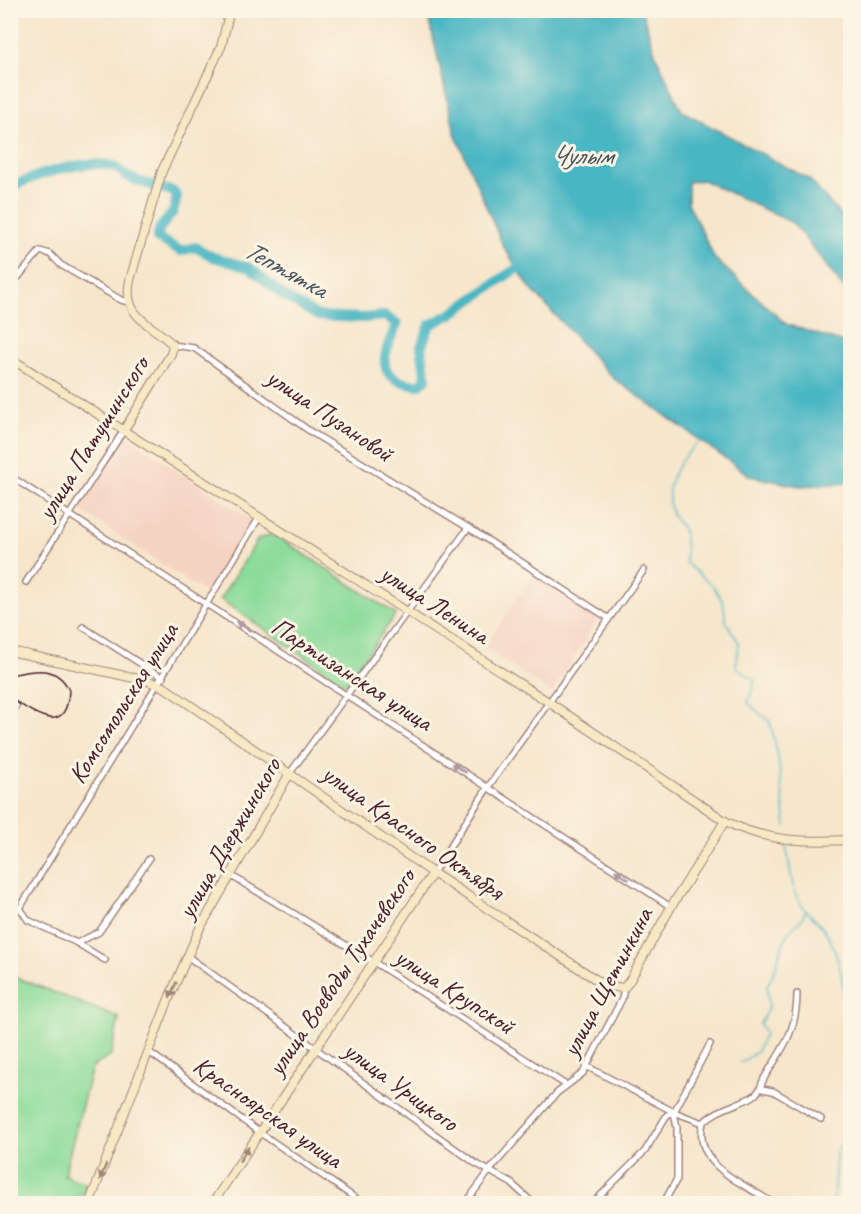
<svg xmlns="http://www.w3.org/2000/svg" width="861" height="1214" font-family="Caveat,sans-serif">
  <rect width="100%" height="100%" fill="#fcf5e5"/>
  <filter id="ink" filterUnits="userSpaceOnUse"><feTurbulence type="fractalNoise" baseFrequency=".0167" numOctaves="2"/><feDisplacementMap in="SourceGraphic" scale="12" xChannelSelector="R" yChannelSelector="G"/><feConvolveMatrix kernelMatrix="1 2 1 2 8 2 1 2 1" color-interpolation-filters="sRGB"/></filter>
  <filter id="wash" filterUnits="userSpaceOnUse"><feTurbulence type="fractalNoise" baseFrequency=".008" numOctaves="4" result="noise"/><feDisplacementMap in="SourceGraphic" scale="24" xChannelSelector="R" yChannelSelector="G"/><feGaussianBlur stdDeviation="1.35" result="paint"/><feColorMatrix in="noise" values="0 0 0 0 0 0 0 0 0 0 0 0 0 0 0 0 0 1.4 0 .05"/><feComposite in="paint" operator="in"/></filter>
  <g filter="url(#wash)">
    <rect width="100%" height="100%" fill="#f6e6cc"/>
    <g fill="#f5d3c2">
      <polygon points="126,436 252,520 207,594 80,510"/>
      <polygon points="533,575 598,619 552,693 484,648"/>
    </g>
    <g fill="#8bdb9a" stroke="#6a7d62" stroke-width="1.5">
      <polygon points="270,535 278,537 396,614 346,685 220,599 258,539"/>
      <polygon points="10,975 119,1018 111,1056 92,1067 64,1175 88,1184 76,1203 11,1203"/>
    </g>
    <polygon fill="#48b6c3" stroke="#496a77" stroke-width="1.5" points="427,11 642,11 656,56 682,111 809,179 850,226 850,296 793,223 703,180 688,182 688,203 715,259 786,324 850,345 850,483 799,486 750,476 613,378 531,289 503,246 455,133"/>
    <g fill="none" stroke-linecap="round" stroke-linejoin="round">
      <g stroke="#48b6c3" stroke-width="1.5">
        <path d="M701,440c-21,17 -40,45 -29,74 2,6 9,10 11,16 4,9 2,23 3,33l27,23 10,16 3,20 13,21 -3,24 19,13 -7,23 22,19 8,34 8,70"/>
        <path d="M786,846c4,15 4,35 10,49 6,16 20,23 29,36 16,22 23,79 25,107"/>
        <path d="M741,1063l16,-12 8,-17 -5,-10 9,-18 -2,-21c11,-15 11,-33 20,-50 5,-9 15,-12 18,-23"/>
        <polyline points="833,1204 836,1154 850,1128"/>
      </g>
      <path stroke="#48b6c3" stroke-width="10" d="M10,188c24,-13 78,-31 104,-21 5,1 7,6 11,8 15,9 33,11 49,17l3,5 -4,15 -13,16 -3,10 24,13 14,-4 18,10 37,11 34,28 34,20 44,2 23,-2 12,8c-15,32 -24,57 22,61l7,-6 -5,-32 9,-22 21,-11 66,-46 12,2"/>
    </g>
  </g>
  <g filter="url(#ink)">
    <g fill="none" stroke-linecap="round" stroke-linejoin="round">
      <g stroke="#a0827c" stroke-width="8">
        <g id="street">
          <polyline points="10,287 40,251 50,254 61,265 121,300 129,302"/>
          <polyline points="173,345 194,348 311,432 472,530 608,618"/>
          <polyline points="10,476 671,907"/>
          <polyline points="26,582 124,430"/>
          <polyline points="83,627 163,678"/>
          <polyline points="10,715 16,706"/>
          <polyline points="290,773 468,528"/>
          <polyline points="433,873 488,787 644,570"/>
          <polyline points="230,875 372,961 566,1085"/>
          <polyline points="10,906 20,908 28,920 77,943 105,960"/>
          <polyline points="20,908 259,518"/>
          <polyline points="77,943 99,932 149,859"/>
          <polyline points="187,956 475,1163 511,1183 534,1204"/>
          <polyline points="149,1052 259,1132 364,1204"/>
          <polyline points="588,1067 674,1112 703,1123"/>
          <polyline points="762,1089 773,1091 821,1119"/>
          <path d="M703,1123c13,-14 32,-17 49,-26 10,-6 8,-13 14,-22 18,-28 31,-46 31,-81"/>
          <path d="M703,1123c-11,44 44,61 71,81"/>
          <polyline points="465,1204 490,1170 557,1093 583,1073 622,999 624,988"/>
          <polyline points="592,1204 645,1151 667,1115 674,1112 710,1044"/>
          <polyline points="663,1204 677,1179 677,1128 674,1112"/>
        </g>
      </g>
      <g stroke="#a0827c" stroke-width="10">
        <g id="secondary">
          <path d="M10,358l540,345 175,118c40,21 81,21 125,19"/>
          <path d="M124,430l47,-76 2,-9c-21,-22 -51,-26 -43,-65l32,-109 59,-124 9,-37"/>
          <polyline points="10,651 148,681 164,687 433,873 606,986 624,988 630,980 671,907 725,821"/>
          <polyline points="89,1204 170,996 200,928 290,773"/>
          <polyline points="212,1204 433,873"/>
        </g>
      </g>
      <use href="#street" stroke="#fff" stroke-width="5"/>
      <use href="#secondary" stroke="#f6e9c3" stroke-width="8"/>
      <path stroke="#4a1f2b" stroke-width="1.5" d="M10,675c23,-5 47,-11 59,15 -2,49 -36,22 -59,8"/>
    </g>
    <defs><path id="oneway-solid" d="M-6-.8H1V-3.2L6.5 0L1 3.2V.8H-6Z" transform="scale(1.5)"/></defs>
    <g fill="#ae9aa0">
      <use href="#oneway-solid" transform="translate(243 626) rotate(-147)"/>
      <use href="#oneway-solid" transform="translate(459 768) rotate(-147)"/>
      <use href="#oneway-solid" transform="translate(622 875) rotate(-147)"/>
    </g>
    <g fill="#a08477">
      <use href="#oneway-solid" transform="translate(173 990) rotate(113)"/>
      <use href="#oneway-solid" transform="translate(244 1154) rotate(-57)"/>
      <use href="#oneway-solid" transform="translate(103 1172) rotate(112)"/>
    </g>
  </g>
  <g text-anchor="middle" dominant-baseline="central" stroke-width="6" stroke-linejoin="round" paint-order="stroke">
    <g font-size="26" fill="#4a1f2b" stroke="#fcf5e5">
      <text transform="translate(330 415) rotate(34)">улица Пузановой</text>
      <text transform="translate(93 438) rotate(-58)">улица Патушинского</text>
      <text transform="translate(435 604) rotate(33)">улица Ленина</text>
      <text transform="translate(352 674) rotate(33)">Партизанская улица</text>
      <text transform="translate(123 703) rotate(-58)">Комсомольская улица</text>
      <text transform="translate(413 832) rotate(35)">улица Красного Октября</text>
      <text transform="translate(229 838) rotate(-60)">улица Дзержинского</text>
      <text transform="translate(341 972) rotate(-56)">улица Воеводы Тухачевского</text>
      <text transform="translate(607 982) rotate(-62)">улица Щетинкина</text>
      <text transform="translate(455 991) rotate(33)">улица Крупской</text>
      <text transform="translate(401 1086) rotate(36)">улица Урицкого</text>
      <text transform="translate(268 1112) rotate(35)">Красноярская улица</text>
    </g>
    <g font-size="27" font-style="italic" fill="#495460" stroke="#fcf5e5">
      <text x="582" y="155">Чулым</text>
      <text transform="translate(286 269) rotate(29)">Тептятка</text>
    </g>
  </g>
  <rect width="861" height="1214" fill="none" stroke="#fcf5e5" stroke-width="36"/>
</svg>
